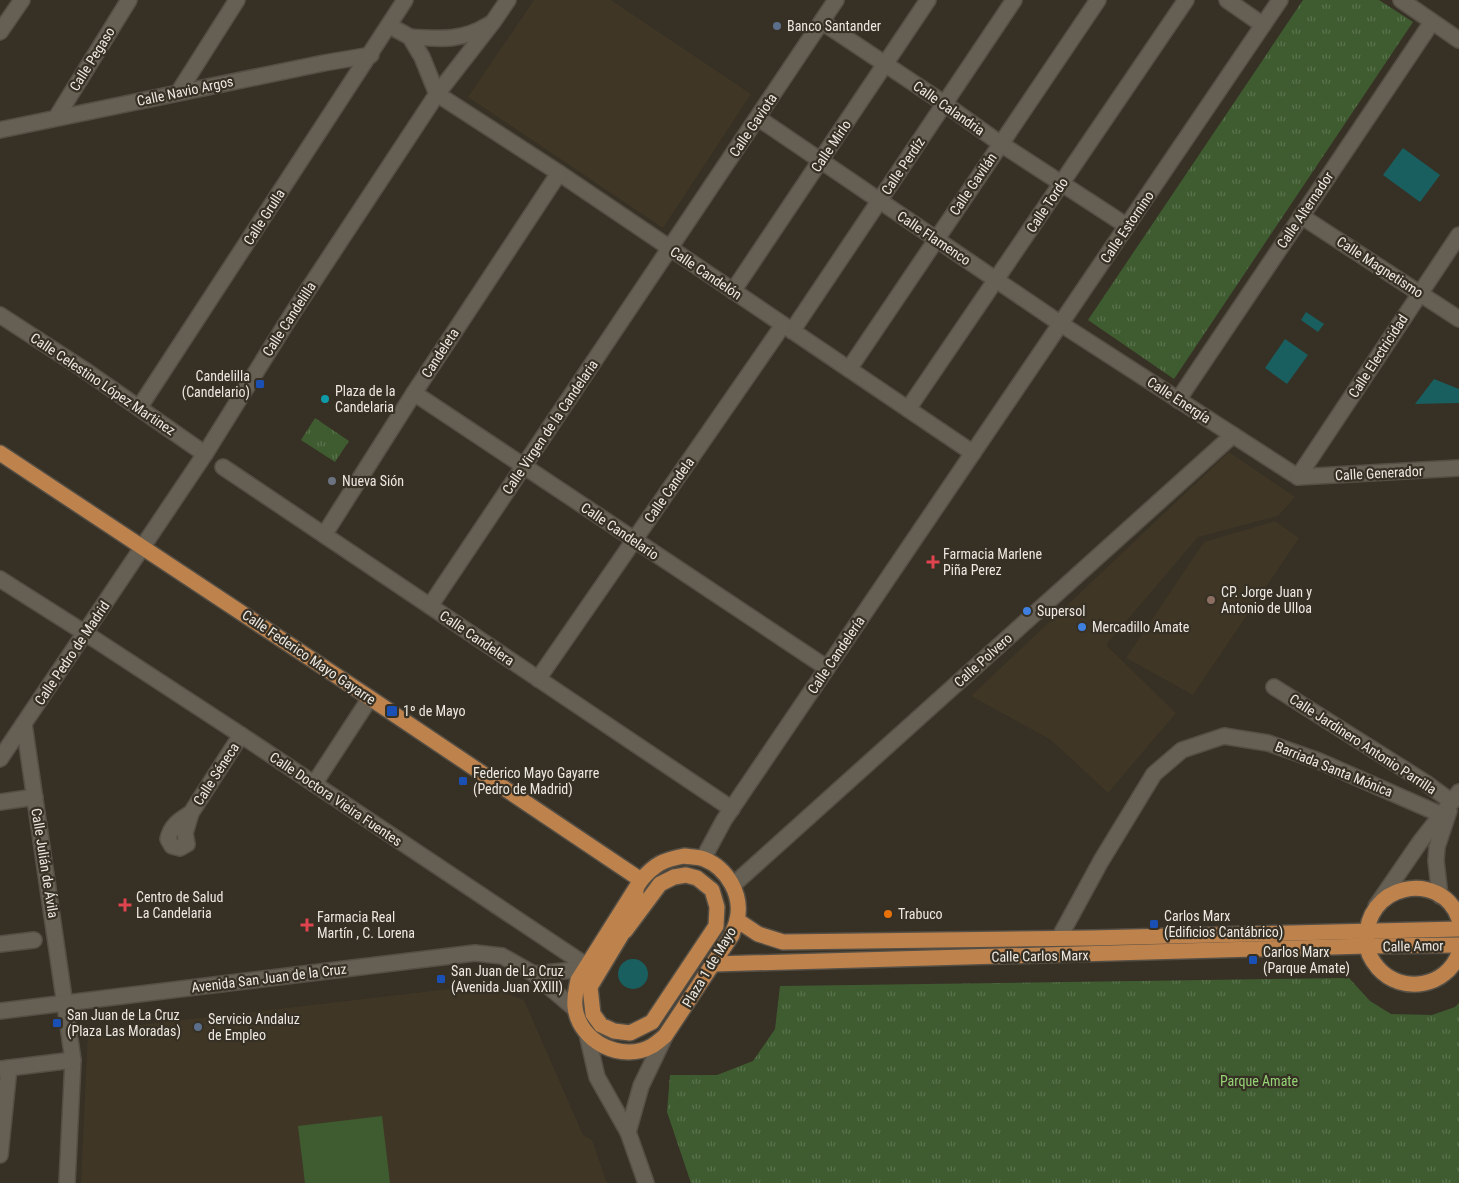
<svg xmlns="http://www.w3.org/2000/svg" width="1459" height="1183" font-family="'Roboto Condensed',sans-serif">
  <defs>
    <pattern id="park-tufts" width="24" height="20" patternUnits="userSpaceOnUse" patternTransform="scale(1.25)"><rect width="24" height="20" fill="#3f5c30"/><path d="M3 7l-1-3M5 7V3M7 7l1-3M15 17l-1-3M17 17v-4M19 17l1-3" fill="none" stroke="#5b734e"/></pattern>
  </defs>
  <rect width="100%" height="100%" fill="#363025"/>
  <g fill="#3f3625">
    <polygon points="534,0 611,0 751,94 663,228 468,97"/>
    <polygon points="1229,452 1295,497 1278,516 1198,537 1106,645 1176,713 1108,793 1051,740 971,696"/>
    <polygon points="1275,521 1299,538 1193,695 1126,658 1204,542"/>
    <polygon points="484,985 524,1000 583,1135 592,1140 607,1183 81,1183 88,1031"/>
  </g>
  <g fill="url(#park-tufts)">
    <polygon points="1303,0 1379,0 1413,22 1174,379 1088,320"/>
    <polygon points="315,418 349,441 335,462 301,440"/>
    <polygon points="1349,978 1370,1001 1391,1014 1432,1015 1455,1007 1459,1003 1459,1183 691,1183 667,1112 670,1075 717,1075 753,1061 775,1029 780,986"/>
  </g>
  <polygon fill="#3f5c30" points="382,1116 390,1183 305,1183 298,1126"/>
  <g fill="#1a5f5f">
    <polygon points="1403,148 1440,175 1420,202 1383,175"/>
    <polygon points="1306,312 1324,324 1318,332 1301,320"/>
    <polygon points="1285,339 1308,355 1287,384 1265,368"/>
    <polygon points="1434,379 1459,389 1459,403 1415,404"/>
    <circle cx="633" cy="974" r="15"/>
  </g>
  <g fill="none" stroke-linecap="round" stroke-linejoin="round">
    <g stroke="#544e45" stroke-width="18">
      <g id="minor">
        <polyline points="1227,0 1263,25"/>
        <polyline points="1401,0 1459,40"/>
        <polyline points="822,22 945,104 1001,144 1127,226"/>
        <polyline points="390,26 410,37 422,57 437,94"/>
        <polyline points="0,32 22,0"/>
        <path d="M410,37c29,2 53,4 78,-12"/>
        <polyline points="178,93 237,0"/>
        <polyline points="437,94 559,173 973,453"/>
        <polyline points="56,118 129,0"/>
        <polyline points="758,118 1061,324 1298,477"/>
        <polyline points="0,130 324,63 371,55"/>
        <polyline points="1301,216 1459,319"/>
        <polyline points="733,291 928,0"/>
        <polyline points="0,315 83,369 205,454"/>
        <polyline points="792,331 1014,0"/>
        <polyline points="849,369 1098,0"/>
        <polyline points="414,393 827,668"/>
        <polyline points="1178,400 1432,22"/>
        <polyline points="139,408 405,0"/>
        <polyline points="908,409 1186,0"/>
        <polyline points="223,467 732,809"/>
        <polyline points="1298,477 1459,235"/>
        <polyline points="1298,477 1459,468"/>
        <polyline points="324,535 414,393 559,173"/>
        <polyline points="0,579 85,633 241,735 587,966"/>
        <polyline points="430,606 836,0"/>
        <polyline points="538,679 783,325"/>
        <polyline points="1274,687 1426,783 1452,802"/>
        <polyline points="24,724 73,1060 67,1183"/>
        <polyline points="0,759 205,454 292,314 437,94 493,22 508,0"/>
        <polyline points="314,784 370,698"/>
        <polyline points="0,802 35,797"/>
        <path d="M191,813c-11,7 -20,12 -23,26l4,7 8,2 7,-4 -2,-11 6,-20 50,-78"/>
        <polyline points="703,859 724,820 1280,0"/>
        <polyline points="733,885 1233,435"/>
        <polyline points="1440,896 1436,861 1437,847 1449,811"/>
        <polyline points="1376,906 1420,842 1459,792"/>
        <polyline points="1059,938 1101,861 1154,774 1182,750 1224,736 1268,743 1319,761 1442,815"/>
        <polyline points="0,944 34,940"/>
        <polyline points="534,974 584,969"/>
        <polyline points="0,1011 475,953 502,956 534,974 575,1009"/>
        <polyline points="587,1034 597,1077 628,1132 646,1183"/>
        <polyline points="0,1069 73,1060"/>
        <polyline points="628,1132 641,1086 665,1036"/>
        <polyline points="0,1155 9,1068"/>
      </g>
    </g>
    <g stroke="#544e45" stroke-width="18">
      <g id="major">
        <polyline points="0,453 370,698 641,880"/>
        <path d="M684,856c6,1 14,1 20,3 23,9 39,36 33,61 -1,5 -4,10 -5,15l-67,101c-4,3 -8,7 -13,10 -30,17 -73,-4 -77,-39 -1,-9 1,-18 3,-27l63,-100c14,-16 22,-20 43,-24z"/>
        <path d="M1459,919c-17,-50 -98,-37 -92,26 0,8 6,17 11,23 24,27 69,19 81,-15"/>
        <polyline points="737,920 758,934 783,942 1091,938 1459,929"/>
        <polyline points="625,931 660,884 674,877 686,875 697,878 712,890 717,907 716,926 652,1022 630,1033 614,1031 601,1025 593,1014 590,987 631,919 635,907 636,890"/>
        <polyline points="714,964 1367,946 1459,945"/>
      </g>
    </g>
    <use href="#minor" stroke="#665f53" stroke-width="15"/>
    <use href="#major" stroke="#be824c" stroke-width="15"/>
  </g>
  <g fill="#5c6f8a" stroke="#363025" stroke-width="2">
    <circle cx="777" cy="26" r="5"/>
    <circle cx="198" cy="1027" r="5"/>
  </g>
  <g fill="#1a4fb4" stroke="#363025" stroke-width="2">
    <rect x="255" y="379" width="10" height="10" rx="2.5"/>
    <rect x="386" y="705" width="12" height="12" rx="2.5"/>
    <rect x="458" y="776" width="10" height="10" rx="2.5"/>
    <rect x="1149" y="919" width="10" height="10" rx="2.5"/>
    <rect x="1248" y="955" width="10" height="10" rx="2.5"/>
    <rect x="436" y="974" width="10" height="10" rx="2.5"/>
    <rect x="52" y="1018" width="10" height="10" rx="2.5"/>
  </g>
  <circle fill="#0f9aa8" stroke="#363025" stroke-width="2" cx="325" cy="399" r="5"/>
  <circle fill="#6b7280" stroke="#363025" stroke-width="2" cx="332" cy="481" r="5"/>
  <g fill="#e0444e" stroke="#363025" stroke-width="2">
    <path d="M930.5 554.5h5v5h5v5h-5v5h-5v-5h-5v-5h5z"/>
    <path d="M122.5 897.5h5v5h5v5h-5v5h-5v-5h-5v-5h5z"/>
    <path d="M304.5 917.5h5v5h5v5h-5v5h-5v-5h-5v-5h5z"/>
  </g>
  <circle fill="#8d6e63" stroke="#363025" stroke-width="2" cx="1211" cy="600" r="5"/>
  <g fill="#3f7fe0" stroke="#363025" stroke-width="2">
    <circle cx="1027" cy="611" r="5"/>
    <circle cx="1082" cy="627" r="5"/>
  </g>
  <circle fill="#e8710a" stroke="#363025" stroke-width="2" cx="888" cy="914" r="5"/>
  <g text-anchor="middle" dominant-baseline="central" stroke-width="4.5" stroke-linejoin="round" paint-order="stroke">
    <g font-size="14" fill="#ede9e2" stroke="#363025" text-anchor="start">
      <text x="787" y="26">Banco Santander</text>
      <text x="250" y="376" text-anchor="end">Candelilla<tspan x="250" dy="16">(Candelario)</tspan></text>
      <text x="335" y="391">Plaza de la<tspan x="335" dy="16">Candelaria</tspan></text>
      <text x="342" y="481">Nueva Sión</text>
      <text x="943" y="554">Farmacia Marlene<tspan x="943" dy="16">Piña Perez</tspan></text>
      <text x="1221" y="592">CP. Jorge Juan y<tspan x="1221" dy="16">Antonio de Ulloa</tspan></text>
      <text x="1037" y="611">Supersol</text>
      <text x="1092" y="627">Mercadillo Amate</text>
      <text x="403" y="711">1º de Mayo</text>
      <text x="473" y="773">Federico Mayo Gayarre<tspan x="473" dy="16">(Pedro de Madrid)</tspan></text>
      <text x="136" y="897">Centro de Salud<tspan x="136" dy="16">La Candelaria</tspan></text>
      <text x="898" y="914">Trabuco</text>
      <text x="1164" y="916">Carlos Marx<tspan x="1164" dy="16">(Edificios Cantábrico)</tspan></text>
      <text x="317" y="917">Farmacia Real<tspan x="317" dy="16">Martín , C. Lorena</tspan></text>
      <text x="1263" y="952">Carlos Marx<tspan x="1263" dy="16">(Parque Amate)</tspan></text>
      <text x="451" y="971">San Juan de La Cruz<tspan x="451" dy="16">(Avenida Juan XXIII)</tspan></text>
      <text x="67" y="1015">San Juan de La Cruz<tspan x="67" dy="16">(Plaza Las Moradas)</tspan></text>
      <text x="208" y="1019">Servicio Andaluz<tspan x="208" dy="16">de Empleo</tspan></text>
    </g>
    <g font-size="14" fill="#ede9e2" stroke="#363025">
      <text transform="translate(92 59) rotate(-58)">Calle Pegaso</text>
      <text transform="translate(185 91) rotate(-12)">Calle Navio Argos</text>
      <text transform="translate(949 108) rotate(35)">Calle Calandria</text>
      <text transform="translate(753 125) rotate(-56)">Calle Gaviota</text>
      <text transform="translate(831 146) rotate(-56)">Calle Mirlo</text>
      <text transform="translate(903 166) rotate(-56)">Calle Perdíz</text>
      <text transform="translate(973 184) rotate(-56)">Calle Gavilán</text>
      <text transform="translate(1047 205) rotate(-56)">Calle Tordo</text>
      <text transform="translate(1305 210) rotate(-56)">Calle Alternador</text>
      <text transform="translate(264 217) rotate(-57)">Calle Grulla</text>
      <text transform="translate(1127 227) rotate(-56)">Calle Estornino</text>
      <text transform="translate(934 238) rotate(34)">Calle Flamenco</text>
      <text transform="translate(1380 267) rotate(33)">Calle Magnetismo</text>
      <text transform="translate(706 273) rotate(34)">Calle Candelón</text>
      <text transform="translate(289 319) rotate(-57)">Calle Candelilla</text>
      <text transform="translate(440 353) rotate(-57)">Candeleta</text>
      <text transform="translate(1378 356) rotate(-57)">Calle Electricidad</text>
      <text transform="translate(103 384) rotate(34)">Calle Celestino López Martinez</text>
      <text transform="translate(1179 400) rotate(33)">Calle Energía</text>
      <text transform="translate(550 427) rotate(-56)">Calle Virgen de la Candelaria</text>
      <text transform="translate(1379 473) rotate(-3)">Calle Generador</text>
      <text transform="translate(669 490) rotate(-55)">Calle Candela</text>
      <text transform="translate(620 531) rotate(34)">Calle Candelario</text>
      <text transform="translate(477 638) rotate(34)">Calle Candelera</text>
      <text transform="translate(72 653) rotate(-56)">Calle Pedro de Madrid</text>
      <text transform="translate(836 655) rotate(-56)">Calle Candelería</text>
      <text transform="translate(309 657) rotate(34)">Calle Federico Mayo Gayarre</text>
      <text transform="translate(983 660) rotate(-42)">Calle Polvero</text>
      <text transform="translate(1363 744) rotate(33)">Calle Jardinero Antonio Parrilla</text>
      <text transform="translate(1334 769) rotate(22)">Barriada Santa Mónica</text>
      <text transform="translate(216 774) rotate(-57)">Calle Séneca</text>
      <text transform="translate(336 799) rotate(34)">Calle Doctora Vieira Fuentes</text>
      <text transform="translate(45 863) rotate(81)">Calle Julián de Ávila</text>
      <text transform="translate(1413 946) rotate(-1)">Calle Amor</text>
      <text transform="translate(1040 956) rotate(-1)">Calle Carlos Marx</text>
      <text transform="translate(709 967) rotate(-59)">Plaza 1 de Mayo</text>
      <text transform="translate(269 978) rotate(-7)">Avenida San Juan de la Cruz</text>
    </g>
    <g font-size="14" fill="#95d475" stroke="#363025">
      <text x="1259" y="1081">Parque Amate</text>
    </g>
  </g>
</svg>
